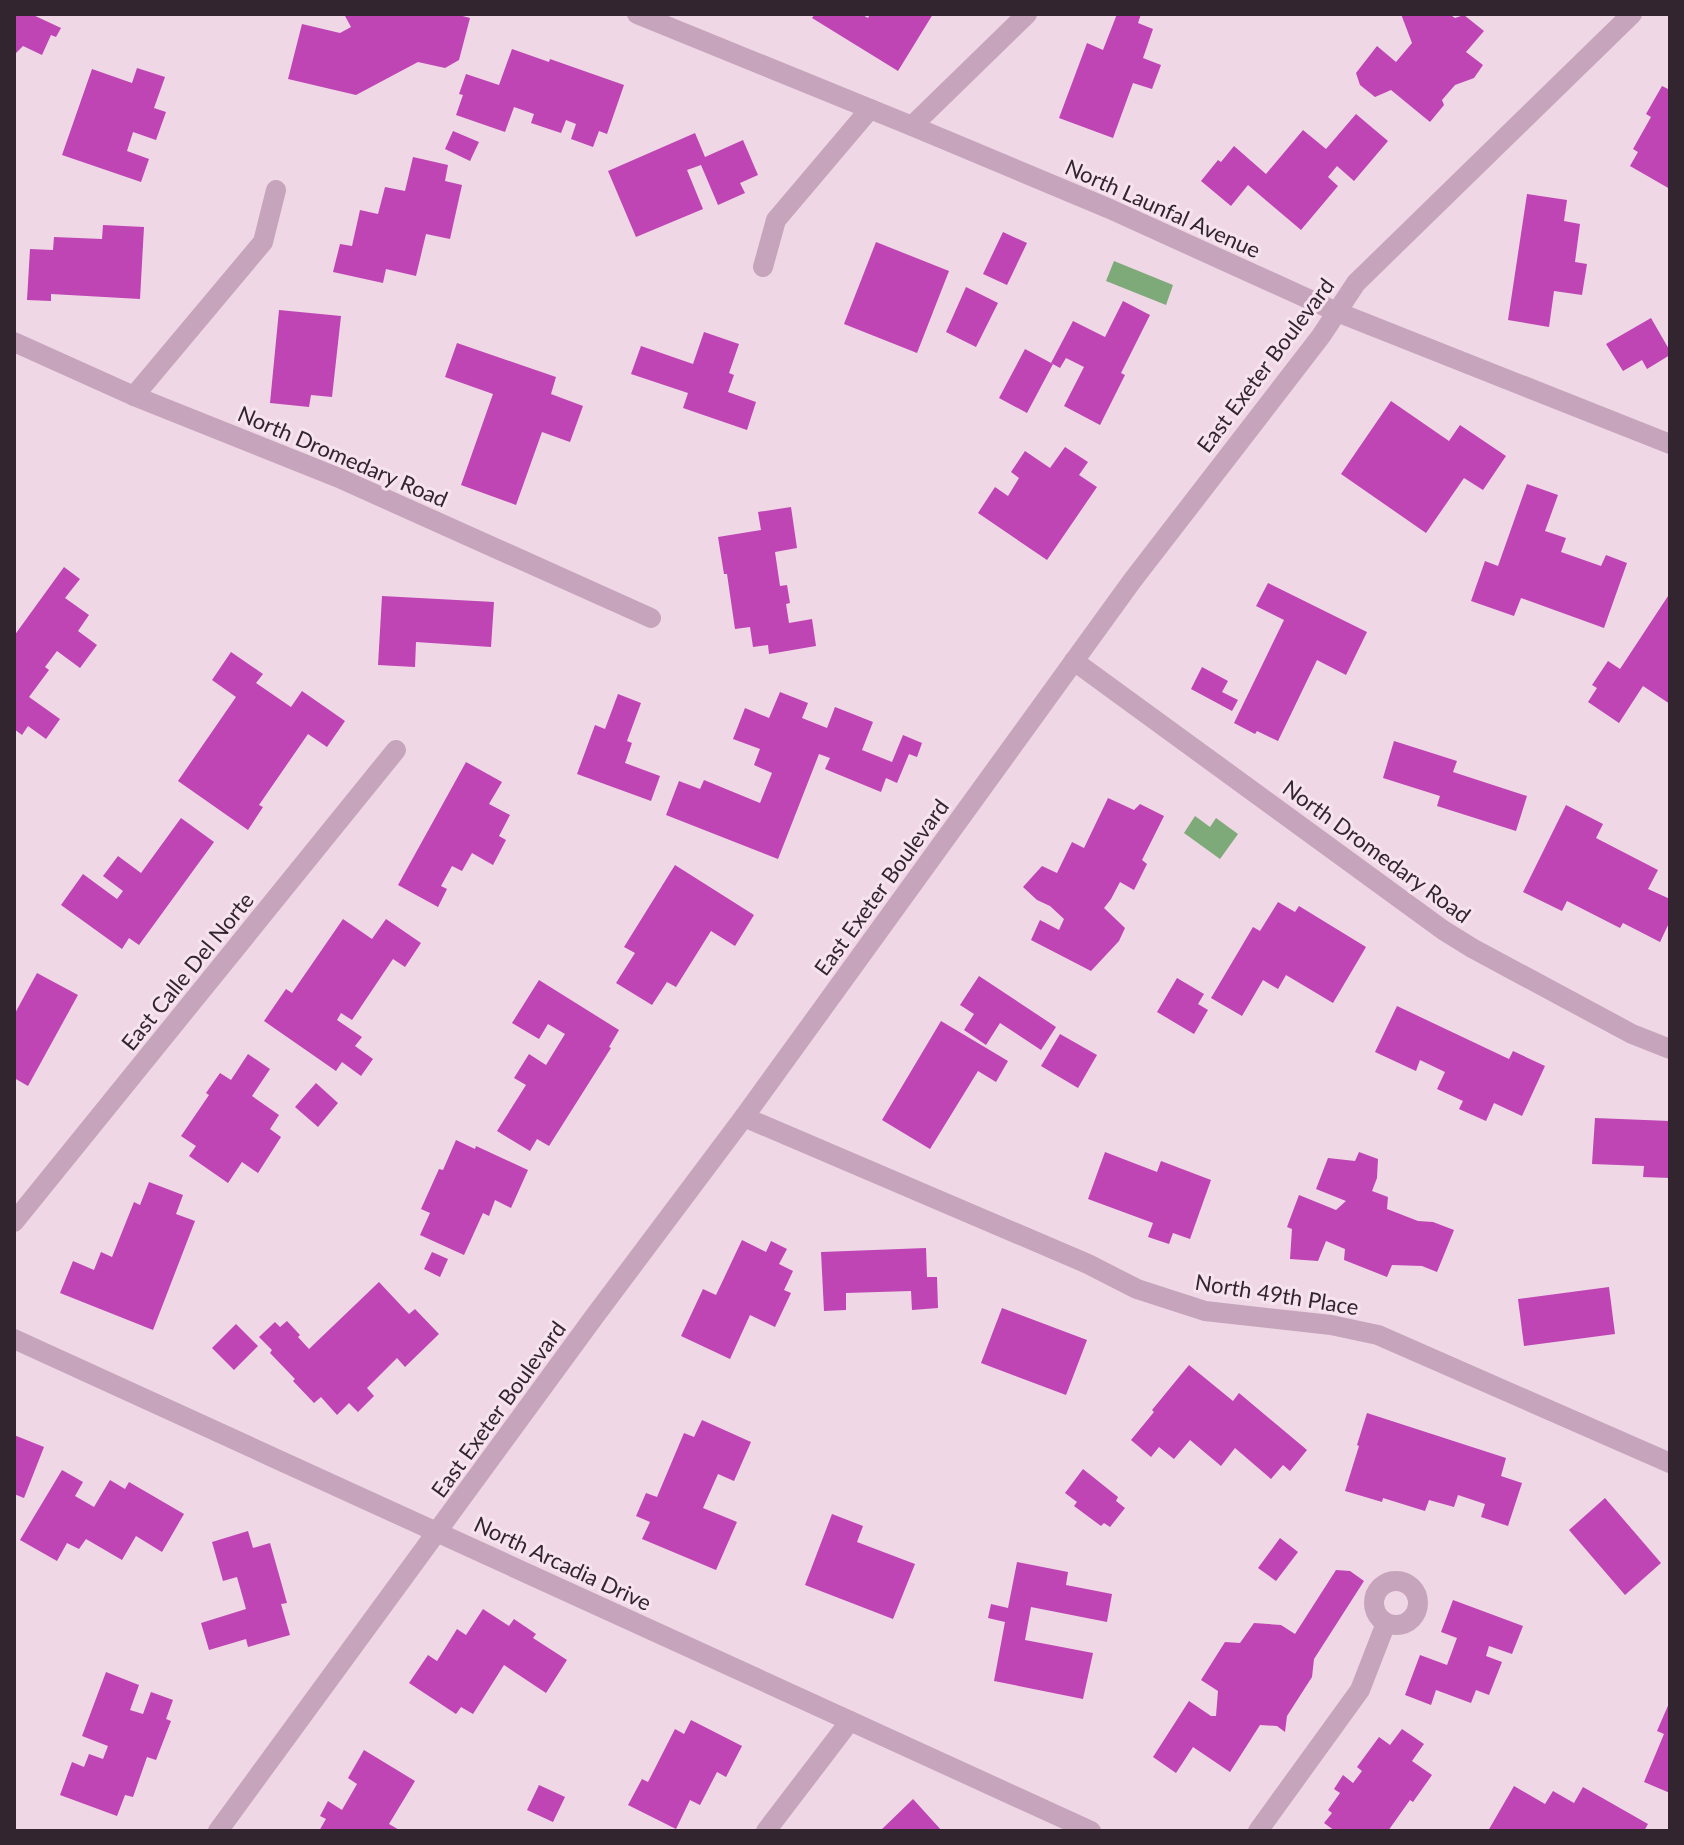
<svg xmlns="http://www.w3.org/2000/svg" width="1684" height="1845" font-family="Lato,sans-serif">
  <rect width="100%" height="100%" fill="#efd7e6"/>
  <g fill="#7daa78">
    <polygon points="1114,261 1173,285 1166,305 1106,281"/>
    <polygon points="1195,816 1210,827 1216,818 1238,834 1220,859 1184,833"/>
  </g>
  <g fill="#bf45b4">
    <polygon points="14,14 31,14 61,28 56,37 51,35 42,55 23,46 14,55"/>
    <polygon points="344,14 455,14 470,18 459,60 445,68 418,62 356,95 288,79 302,24 340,33 351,27"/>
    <polygon points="815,14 861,14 868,18 870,14 933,14 898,71 812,18"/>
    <polygon points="1117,14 1141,14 1138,23 1153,29 1143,58 1161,65 1152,89 1133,83 1113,138 1059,118 1087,43 1103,50"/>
    <polygon points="1401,14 1449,14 1455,18 1464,15 1484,31 1466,52 1483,65 1474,78 1455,85 1442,100 1444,105 1430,122 1391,90 1375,97 1360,85 1356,73 1377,46 1396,62 1412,43"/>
    <polygon points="512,49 549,62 550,59 624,85 607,134 599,131 593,147 571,139 576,124 566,120 561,133 531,123 534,114 514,107 505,132 456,115 463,95 459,94 466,74 499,85"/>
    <polygon points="137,68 165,77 154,108 166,112 156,140 133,132 127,151 149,159 141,182 62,155 92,69 132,83"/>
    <polygon points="1662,86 1670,90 1670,189 1630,166 1638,152 1633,149 1651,117 1646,114"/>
    <polygon points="1356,114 1388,141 1354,181 1337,166 1328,177 1338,186 1301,230 1248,185 1231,206 1201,181 1218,160 1221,162 1234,146 1266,174 1303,130 1326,149"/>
    <polygon points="453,131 479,142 470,161 445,149"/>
    <polygon points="695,133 705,157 743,140 758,175 740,183 745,193 718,205 701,165 687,170 703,209 636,237 608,171"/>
    <polygon points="413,157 448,165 445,181 462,185 450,239 426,234 416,276 386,269 383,283 333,272 340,244 352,246 360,210 378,214 385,187 405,191"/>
    <polygon points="1527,194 1567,200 1564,221 1580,224 1575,262 1587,264 1582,295 1554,291 1549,327 1508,320"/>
    <polygon points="103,225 144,227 140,299 51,294 51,301 27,300 30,249 53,250 54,237 102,239"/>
    <polygon points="1003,232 1027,243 1007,285 983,274"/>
    <polygon points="876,242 949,271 917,353 844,324"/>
    <polygon points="966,287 998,303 976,347 946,332"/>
    <polygon points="1123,301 1150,315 1121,373 1125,375 1100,425 1064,406 1084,367 1066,358 1060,368 1051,363 1073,321 1105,337"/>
    <polygon points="279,310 341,316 332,397 311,395 309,407 270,403"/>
    <polygon points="1651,318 1670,351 1670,355 1647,369 1642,360 1623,371 1606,344"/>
    <polygon points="704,332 739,344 729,373 734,375 728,392 756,402 747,430 683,408 688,393 631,374 641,346 693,364"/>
    <polygon points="457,343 556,377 551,394 583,406 570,442 542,432 516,505 461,485 493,394 445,377"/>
    <polygon points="1025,349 1053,364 1027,413 999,398"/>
    <polygon points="1391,401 1449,441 1460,425 1506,456 1483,490 1464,478 1426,533 1341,474"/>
    <polygon points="1065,447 1088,462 1079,475 1097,487 1047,560 978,513 995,487 1008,496 1019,478 1011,472 1025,451 1050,468"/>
    <polygon points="1527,484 1558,495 1545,531 1566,538 1561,552 1601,566 1606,555 1627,563 1604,628 1521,598 1514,616 1471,601 1485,561 1498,566"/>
    <polygon points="791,507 797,548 775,552 780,586 787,585 790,603 786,604 789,623 812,619 816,646 769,654 768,645 753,647 750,627 735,629 727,574 724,574 718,537 761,530 758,512"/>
    <polygon points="64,567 80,579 65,598 89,615 78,631 97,645 80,668 57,651 45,667 49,670 29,697 60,719 46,739 28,726 22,735 14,729 14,636"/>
    <polygon points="1268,583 1367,632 1346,675 1317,660 1278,741 1257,731 1255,734 1234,723 1284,620 1256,606"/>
    <polygon points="1670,593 1670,704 1643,686 1619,723 1588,702 1597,688 1592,685 1608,661 1620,669"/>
    <polygon points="382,596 494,602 491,647 416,642 415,667 378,665"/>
    <polygon points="231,652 263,674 256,683 291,707 302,691 345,721 327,747 308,734 259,805 263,807 248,830 178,781 236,697 212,680"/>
    <polygon points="1202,667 1228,681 1222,692 1238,700 1232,711 1191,689"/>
    <polygon points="780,692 808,703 802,718 827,728 835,707 873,722 862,750 892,762 903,735 922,743 917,757 909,754 897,783 886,778 881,792 825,769 830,758 819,754 778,859 666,815 679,781 700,789 704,780 760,803 772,773 754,765 760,749 733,739 745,708 769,718"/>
    <polygon points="618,694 641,703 627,741 632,743 625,763 660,776 651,801 577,774 595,725 605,729"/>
    <polygon points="1394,741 1457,761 1453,772 1527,796 1516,831 1437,806 1440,796 1383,778"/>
    <polygon points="466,762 502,782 489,804 510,815 499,836 506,840 493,865 472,853 462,871 452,866 441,886 447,889 438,907 398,885"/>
    <polygon points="1108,798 1134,810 1140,804 1164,816 1142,860 1147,864 1134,890 1120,882 1111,899 1104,908 1125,928 1119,941 1091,971 1031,940 1040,920 1059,930 1064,919 1050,906 1037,900 1023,887 1042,866 1057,873 1072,842 1084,848"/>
    <polygon points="1566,805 1603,824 1596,838 1658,870 1648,889 1670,899 1670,921 1660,942 1623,923 1620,928 1567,901 1562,911 1523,892"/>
    <polygon points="181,818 214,842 139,945 129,938 122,949 61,905 83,874 117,899 123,891 103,876 118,856 141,873"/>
    <polygon points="675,865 754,915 735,946 711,931 676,987 667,982 652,1005 616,983 635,953 624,947"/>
    <polygon points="1278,902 1295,912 1299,906 1366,947 1333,1003 1286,975 1278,989 1263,980 1242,1016 1211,998 1253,927 1260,931"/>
    <polygon points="343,919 372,939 386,919 421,943 405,967 393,959 352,1020 341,1013 337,1020 362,1037 355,1046 373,1059 361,1076 342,1062 336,1071 264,1021 286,989 292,993"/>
    <polygon points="37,973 78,995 28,1086 14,1078 14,1015"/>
    <polygon points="979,976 1056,1027 1041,1050 1000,1023 986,1045 964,1030 974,1014 960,1005"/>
    <polygon points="1177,978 1204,994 1198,1004 1208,1010 1194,1034 1157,1012"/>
    <polygon points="539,980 619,1030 609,1047 611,1048 549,1146 537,1139 530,1151 497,1131 526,1085 514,1078 529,1054 546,1065 565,1034 548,1024 539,1039 512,1023"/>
    <polygon points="1397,1006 1509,1059 1513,1051 1545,1066 1522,1116 1494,1103 1486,1121 1459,1109 1463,1101 1437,1089 1445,1072 1420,1060 1416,1071 1375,1052"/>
    <polygon points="941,1021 1008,1061 996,1082 978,1071 930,1149 882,1120"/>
    <polygon points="1060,1034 1097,1055 1078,1088 1041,1066"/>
    <polygon points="248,1054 270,1069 252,1096 279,1115 270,1129 281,1137 258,1173 242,1162 228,1183 189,1156 196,1146 181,1136 209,1095 206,1093 220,1073 231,1080"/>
    <polygon points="316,1083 338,1103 318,1127 295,1107"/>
    <polygon points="1595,1118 1670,1121 1670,1178 1643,1177 1644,1166 1592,1164"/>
    <polygon points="456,1140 475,1149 476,1146 528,1170 511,1208 495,1200 489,1216 483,1213 464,1255 420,1235 430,1213 421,1209 439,1169 443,1170"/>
    <polygon points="1105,1152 1157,1172 1161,1161 1211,1180 1190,1239 1173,1233 1169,1244 1148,1237 1153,1223 1088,1199"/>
    <polygon points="1359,1152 1378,1159 1377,1178 1372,1191 1388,1197 1387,1209 1418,1221 1433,1222 1454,1230 1437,1272 1422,1266 1392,1265 1387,1277 1344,1260 1345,1249 1326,1241 1318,1261 1290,1259 1292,1229 1287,1227 1299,1195 1336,1210 1346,1201 1316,1189 1328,1158 1355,1161"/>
    <polygon points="149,1182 183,1195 176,1214 195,1221 153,1330 60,1293 73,1261 94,1270 101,1252 112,1257 134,1202 140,1205"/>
    <polygon points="742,1240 766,1252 771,1241 787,1249 779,1264 793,1271 784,1290 791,1293 775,1327 750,1315 730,1359 681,1336 703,1289 716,1295"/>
    <polygon points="926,1248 927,1277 937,1277 938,1308 912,1310 911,1291 846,1293 846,1310 824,1311 821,1252"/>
    <polygon points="432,1252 448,1259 440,1277 424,1269"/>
    <polygon points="379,1282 409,1314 415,1309 439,1334 405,1367 397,1358 367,1388 374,1396 358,1412 349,1403 337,1415 321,1397 314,1403 293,1381 295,1379 270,1353 272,1350 259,1337 275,1322 280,1327 287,1321 300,1335 298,1337 309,1349"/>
    <polygon points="1609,1287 1615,1334 1524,1346 1518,1299"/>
    <polygon points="1002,1308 1087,1340 1066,1395 981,1363"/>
    <polygon points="236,1324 258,1346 234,1370 212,1348"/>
    <polygon points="1189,1365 1233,1401 1239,1393 1307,1450 1290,1471 1283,1465 1271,1479 1235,1448 1221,1466 1190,1440 1174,1459 1159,1447 1151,1457 1131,1440 1154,1412 1152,1410"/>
    <polygon points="1367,1413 1506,1458 1501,1476 1522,1483 1508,1526 1481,1517 1485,1504 1458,1495 1454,1507 1429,1500 1425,1511 1383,1498 1382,1502 1345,1491 1359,1446 1357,1445"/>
    <polygon points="702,1420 751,1442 734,1481 718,1474 703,1508 737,1522 716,1570 642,1539 650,1522 636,1516 646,1493 657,1497 684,1433 694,1437"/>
    <polygon points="14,1435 44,1447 24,1498 14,1494"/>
    <polygon points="1083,1469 1118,1497 1116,1501 1125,1508 1110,1527 1104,1523 1101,1526 1074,1506 1077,1502 1065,1493"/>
    <polygon points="62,1470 83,1482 75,1496 94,1507 110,1480 125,1489 129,1482 184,1514 162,1552 136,1536 122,1560 86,1539 79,1549 67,1543 57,1561 20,1540"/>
    <polygon points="1605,1498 1661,1563 1625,1595 1569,1530"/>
    <polygon points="832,1514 863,1526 857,1542 915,1564 893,1619 805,1585"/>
    <polygon points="248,1531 253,1548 270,1543 287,1603 281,1604 290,1635 248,1647 246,1639 209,1650 201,1623 246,1609 237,1577 223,1581 212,1542"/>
    <polygon points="1280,1538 1298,1552 1276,1581 1258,1568"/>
    <polygon points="1017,1562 1068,1572 1066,1585 1112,1594 1107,1622 1031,1607 1025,1640 1093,1653 1083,1699 994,1681 1005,1622 988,1618 991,1604 1008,1608"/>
    <polygon points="1336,1570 1350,1571 1364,1581 1314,1659 1312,1677 1287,1716 1285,1732 1277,1726 1260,1725 1230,1772 1193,1747 1176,1773 1153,1757 1189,1701 1211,1716 1216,1716 1218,1691 1201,1680 1225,1642 1240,1643 1254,1623 1281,1625 1295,1634"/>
    <polygon points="1453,1600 1523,1626 1512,1654 1489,1646 1486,1656 1502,1662 1489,1695 1476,1690 1471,1703 1436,1690 1431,1705 1405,1695 1420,1655 1447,1665 1457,1638 1441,1632"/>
    <polygon points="483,1609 509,1626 514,1619 536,1634 533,1638 567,1660 546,1693 504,1665 473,1714 461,1707 456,1714 409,1683 428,1655 437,1661 457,1629 466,1635"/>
    <polygon points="106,1672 139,1685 130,1710 143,1714 151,1692 173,1700 166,1719 171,1721 156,1760 147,1757 133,1797 125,1795 117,1816 60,1795 72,1762 84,1767 89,1754 103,1759 108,1746 82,1736"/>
    <polygon points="1670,1701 1670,1793 1644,1782 1664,1734 1657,1731"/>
    <polygon points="691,1720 742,1746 726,1777 717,1772 700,1805 690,1800 676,1829 628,1805 642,1779 648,1782 675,1729 684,1734"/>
    <polygon points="1402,1729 1424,1744 1412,1761 1432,1775 1413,1802 1410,1800 1388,1831 1335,1831 1324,1823 1332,1813 1328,1810 1340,1793 1334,1789 1343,1775 1353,1783 1362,1771 1357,1767 1379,1737 1390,1745"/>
    <polygon points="364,1750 415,1781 389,1824 401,1831 319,1831 326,1819 320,1816 328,1801 342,1810 357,1784 348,1778"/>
    <polygon points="539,1785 565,1797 553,1822 527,1810"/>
    <polygon points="1514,1786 1545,1804 1553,1791 1574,1803 1583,1787 1648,1824 1644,1831 1488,1831"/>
    <polygon points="913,1799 942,1831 880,1831"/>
  </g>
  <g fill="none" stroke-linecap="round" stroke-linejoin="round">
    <g stroke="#c6a4bc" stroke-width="20">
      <polyline points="637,14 912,126 1110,209 1337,312 1670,444"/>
      <polyline points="912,126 1027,14"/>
      <polyline points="763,267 776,220 870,109"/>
      <polyline points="14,342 134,396 339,478 651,618"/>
      <polyline points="134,396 263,242 276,190"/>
      <polyline points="1074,661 1443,930 1472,948 1632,1034 1670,1049"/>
      <polyline points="744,1117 1088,1264 1137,1289 1205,1311 1331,1325 1378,1335 1670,1463"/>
      <polyline points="14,1222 396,750"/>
      <polyline points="14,1339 1091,1831"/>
      <circle cx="1396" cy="1603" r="22"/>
      <polyline points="218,1831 594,1317 744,1117 1132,581 1321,336 1356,283 1632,14"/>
      <polyline points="766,1831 850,1721"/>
      <polyline points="1258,1831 1360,1690 1386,1623"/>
    </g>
  </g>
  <g text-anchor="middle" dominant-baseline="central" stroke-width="6" stroke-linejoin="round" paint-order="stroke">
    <g font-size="22" fill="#322530" stroke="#f7e3ef">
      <text transform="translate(1163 208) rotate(24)">North Launfal Avenue</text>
      <text transform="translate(1265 365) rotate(-53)">East Exeter Boulevard</text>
      <text transform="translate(343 456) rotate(23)">North Dromedary Road</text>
      <text transform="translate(1377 851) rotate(36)">North Dromedary Road</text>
      <text transform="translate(881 887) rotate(-54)">East Exeter Boulevard</text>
      <text transform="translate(187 971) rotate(-51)">East Calle Del Norte</text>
      <text transform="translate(1277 1294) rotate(9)">North 49th Place</text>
      <text transform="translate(498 1409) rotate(-54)">East Exeter Boulevard</text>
      <text transform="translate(563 1563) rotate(25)">North Arcadia Drive</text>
    </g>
  </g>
  <rect width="1684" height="1845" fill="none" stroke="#322530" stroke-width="32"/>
</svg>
